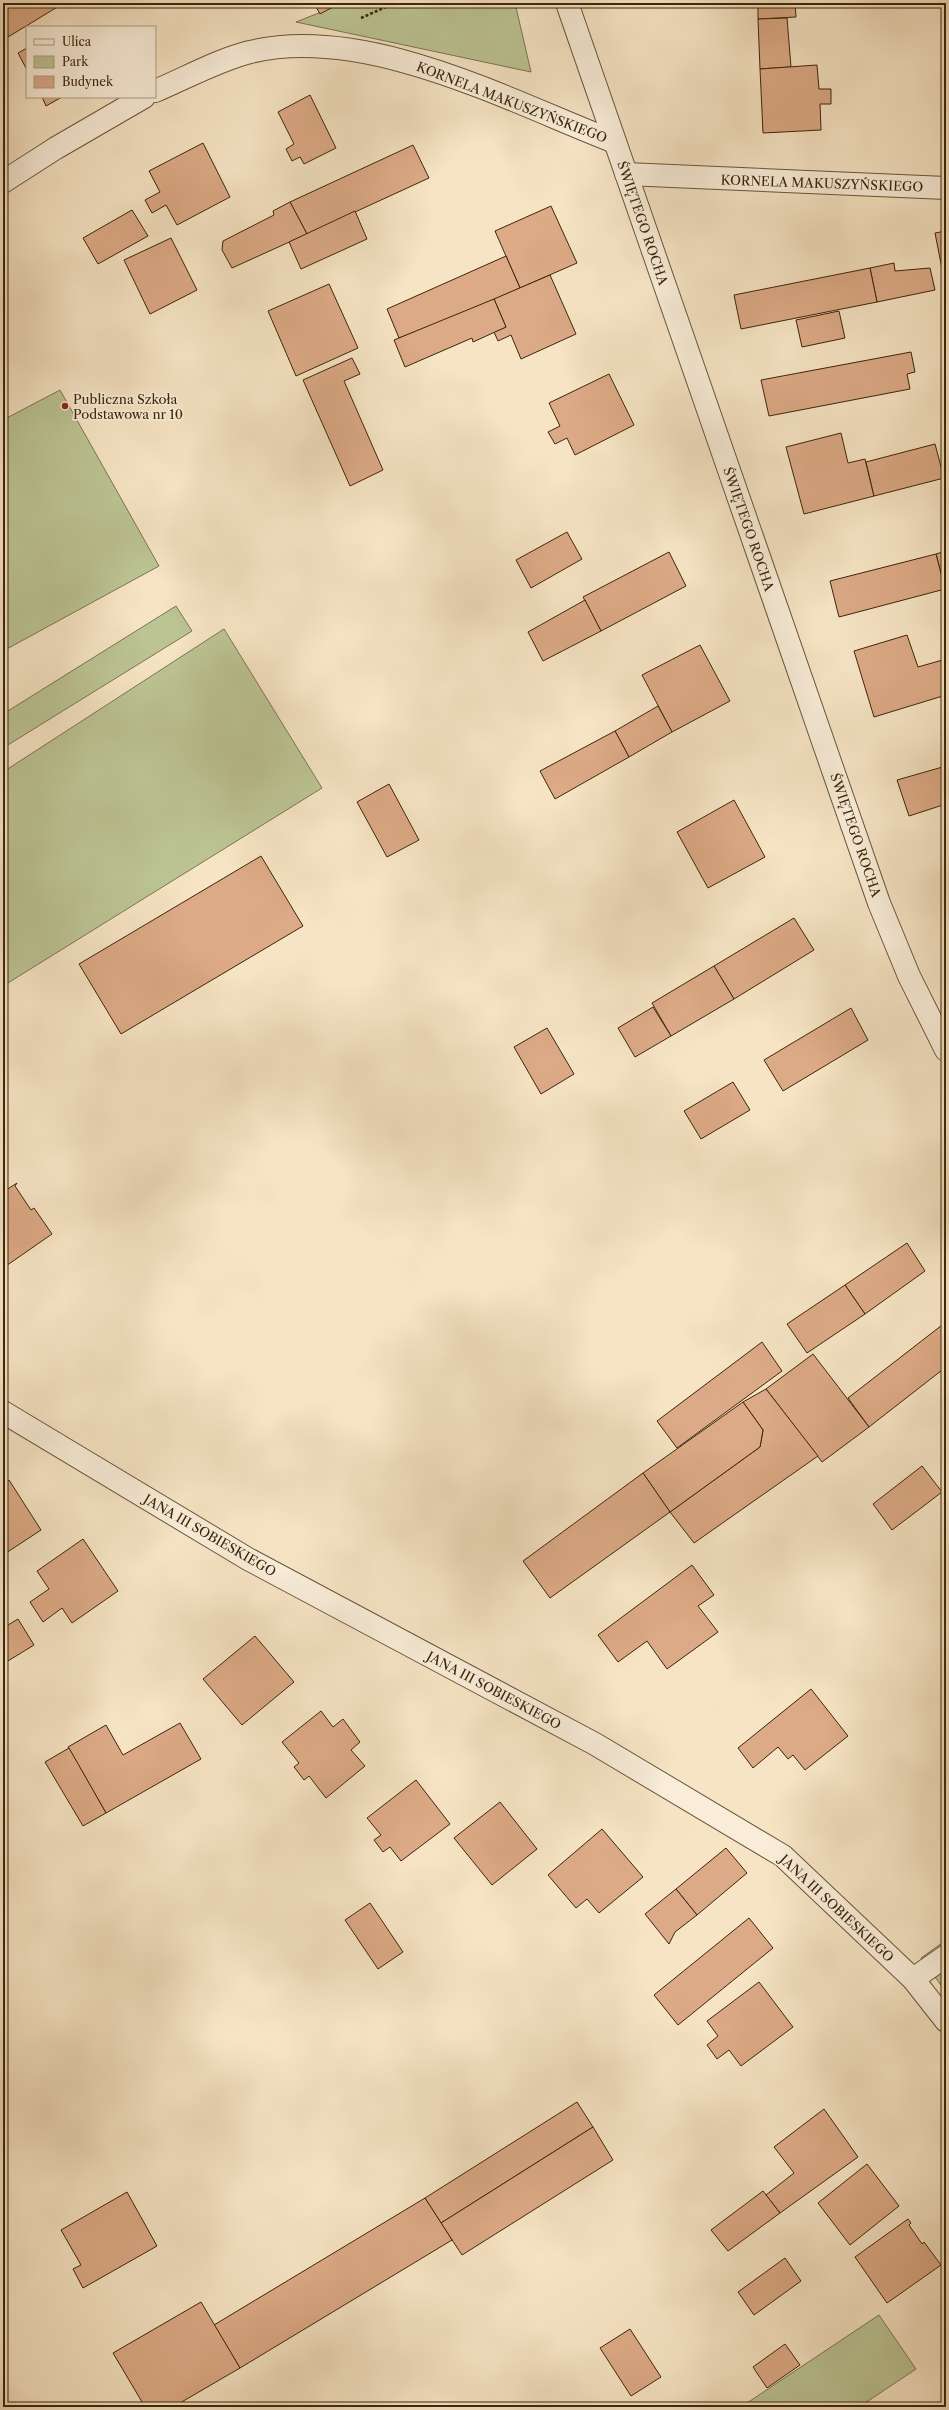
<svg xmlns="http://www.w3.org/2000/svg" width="949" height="2410" font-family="'Libre Caslon Text',serif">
  <rect width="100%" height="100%" fill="#f6e4c4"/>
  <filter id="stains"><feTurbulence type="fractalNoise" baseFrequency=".005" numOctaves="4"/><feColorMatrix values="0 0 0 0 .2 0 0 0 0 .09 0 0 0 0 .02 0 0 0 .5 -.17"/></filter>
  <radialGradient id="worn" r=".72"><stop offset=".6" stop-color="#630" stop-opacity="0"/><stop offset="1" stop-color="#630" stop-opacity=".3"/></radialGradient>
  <g fill="#bcc494" stroke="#7c7550">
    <polygon points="344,3 515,3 531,72 296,22"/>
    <polygon points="60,390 159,566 3,651 3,420"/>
    <polygon points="176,606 192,631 3,748 3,714"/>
    <polygon points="224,629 322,788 3,986 3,772"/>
    <polygon points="946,1940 946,1992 921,1958"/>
    <polygon points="879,2315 916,2369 859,2407 741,2407"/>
  </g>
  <g fill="#dcaa86" stroke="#3c260b">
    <polygon points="3,3 64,3 3,40"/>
    <polygon points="314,3 340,3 320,14"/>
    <polygon points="758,3 795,3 796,17 758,19"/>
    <polygon points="787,18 791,67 760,69 758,19"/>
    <polygon points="27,48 27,70 18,53"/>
    <polygon points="817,65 819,89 831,89 831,104 820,104 821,130 763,133 760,69"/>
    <polygon points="310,95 336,148 304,164 300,157 292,161 286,149 294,144 278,112"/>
    <polygon points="42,97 62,97 46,106"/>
    <polygon points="203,143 230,197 177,225 166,205 152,213 145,200 160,192 149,171"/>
    <polygon points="413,145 429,178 307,234 290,202"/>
    <polygon points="290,202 307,234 232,268 222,250 223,241 274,215 273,211"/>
    <polygon points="551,206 577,263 520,288 495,231"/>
    <polygon points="132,210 148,236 98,264 83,238"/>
    <polygon points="355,211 367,239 301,269 289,242"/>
    <polygon points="946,231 946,284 945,284 935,233"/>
    <polygon points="171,238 197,290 150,314 124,260"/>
    <polygon points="506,256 520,288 460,315 399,338 387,309"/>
    <polygon points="894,263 895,271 930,268 935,290 877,302 870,268"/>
    <polygon points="870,268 877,302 741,329 734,295"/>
    <polygon points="550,275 576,334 521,359 511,335 498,341 494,332 506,327 494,299"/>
    <polygon points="329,284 358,348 296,376 268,311"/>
    <polygon points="494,299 506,327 473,342 472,338 405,367 394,340"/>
    <polygon points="839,311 845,338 802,347 796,320"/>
    <polygon points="911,352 915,372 907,374 910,389 769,416 761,380"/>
    <polygon points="352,358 360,374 344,381 383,470 350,486 303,380"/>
    <polygon points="609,374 634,425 575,455 567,438 555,444 548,432 560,426 549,403"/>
    <polygon points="841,433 848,463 865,459 874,496 804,514 786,447"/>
    <polygon points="935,444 944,478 874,496 866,462"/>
    <polygon points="567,532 582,559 531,588 516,560"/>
    <polygon points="946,551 946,589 945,589 936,554"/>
    <polygon points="669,552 686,586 601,631 583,597"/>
    <polygon points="936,554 945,589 839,617 830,581"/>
    <polygon points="585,600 601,631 543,661 528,632"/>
    <polygon points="907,635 918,667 946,659 946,695 874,717 854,651"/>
    <polygon points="700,645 730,701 672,732 642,675"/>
    <polygon points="658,706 672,732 629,757 615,731"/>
    <polygon points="615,731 629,757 555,799 540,771"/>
    <polygon points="946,766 946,804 909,816 897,780"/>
    <polygon points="389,784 419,840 387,857 357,802"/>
    <polygon points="734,800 765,857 708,888 677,832"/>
    <polygon points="261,856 303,926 121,1034 79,964"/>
    <polygon points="794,918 814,950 734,999 714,966"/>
    <polygon points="714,966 734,999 671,1036 652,1003"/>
    <polygon points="653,1007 671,1036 635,1057 618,1028"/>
    <polygon points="851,1008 868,1040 783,1091 764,1060"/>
    <polygon points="547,1028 574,1074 541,1094 514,1047"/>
    <polygon points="733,1082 750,1110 701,1139 684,1111"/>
    <polygon points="17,1183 15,1186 31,1210 34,1208 52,1234 3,1268 3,1192"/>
    <polygon points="907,1243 925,1271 865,1314 845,1285"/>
    <polygon points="845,1285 865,1314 807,1353 787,1324"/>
    <polygon points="946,1322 946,1367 869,1427 848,1398"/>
    <polygon points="762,1342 782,1371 677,1448 657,1421"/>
    <polygon points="813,1354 869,1427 822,1462 766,1389"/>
    <polygon points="766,1389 818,1456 694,1543 670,1512 760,1447 763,1430 743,1402"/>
    <polygon points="743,1402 763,1430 760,1447 670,1512 643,1473"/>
    <polygon points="922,1466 942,1492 892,1530 873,1504"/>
    <polygon points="643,1473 670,1512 550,1598 523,1561"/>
    <polygon points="9,1480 41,1530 3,1555 3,1484"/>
    <polygon points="83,1539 118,1591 72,1623 62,1608 43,1622 30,1602 49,1589 37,1571"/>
    <polygon points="692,1565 714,1595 698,1606 718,1632 667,1669 647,1641 618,1662 598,1635"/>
    <polygon points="18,1619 34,1645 3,1664 3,1628"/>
    <polygon points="255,1636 294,1682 242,1725 203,1679"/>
    <polygon points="811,1689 848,1736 805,1770 793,1755 788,1759 778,1747 753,1768 738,1748"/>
    <polygon points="321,1711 333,1727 343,1719 360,1742 351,1750 365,1766 326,1798 309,1776 304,1780 294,1767 299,1763 282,1742"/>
    <polygon points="180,1723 201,1759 106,1813 68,1747 106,1725 123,1755"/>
    <polygon points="69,1748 106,1813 83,1826 45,1762"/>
    <polygon points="416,1780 450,1824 401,1861 390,1847 383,1852 374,1840 381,1835 367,1818"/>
    <polygon points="500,1802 537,1849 492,1885 454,1838"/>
    <polygon points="602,1829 643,1877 599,1913 587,1899 576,1908 548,1875"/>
    <polygon points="726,1848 747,1873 697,1915 676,1889"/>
    <polygon points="676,1889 697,1915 675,1932 669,1944 645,1914"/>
    <polygon points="370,1903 403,1952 378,1969 345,1920"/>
    <polygon points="749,1918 773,1948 678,2025 654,1995"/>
    <polygon points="759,1982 793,2027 741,2066 729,2050 717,2059 707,2045 718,2036 707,2021"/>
    <polygon points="577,2102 593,2127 441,2223 425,2198"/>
    <polygon points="824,2109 858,2157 780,2213 766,2195 794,2173 774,2147"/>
    <polygon points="593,2127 613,2160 462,2255 441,2223"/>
    <polygon points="867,2164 899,2206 850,2245 818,2203"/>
    <polygon points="763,2191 780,2213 728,2251 711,2230"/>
    <polygon points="127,2192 157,2246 83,2288 73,2269 81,2265 61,2230"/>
    <polygon points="425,2198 452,2240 240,2368 214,2325"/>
    <polygon points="908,2219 911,2223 909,2225 922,2244 924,2242 941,2265 887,2303 855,2257"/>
    <polygon points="785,2258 801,2281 754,2315 738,2292"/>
    <polygon points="201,2302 240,2368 173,2407 145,2407 113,2353"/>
    <polygon points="630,2329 661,2377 631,2396 600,2348"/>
    <polygon points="785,2344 800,2365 767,2388 753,2367"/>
  </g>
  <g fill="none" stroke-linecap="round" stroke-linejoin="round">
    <g stroke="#6a5639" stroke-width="24">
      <g id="minor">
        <polyline points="567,3 879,903 909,976 946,1050"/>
        <path d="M155,91c31,-13 63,-31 95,-39 116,-28 259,49 365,90"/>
        <polyline points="626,174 946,188"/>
        <polyline points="3,182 56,148 144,97"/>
        <polyline points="3,1412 248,1559 595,1744 783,1856 913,1979 946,2021"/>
        <polyline points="913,1979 946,1956"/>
      </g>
    </g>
    <polyline stroke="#3c260b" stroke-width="2.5" stroke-dasharray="3 2" stroke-linecap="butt" points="361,18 395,3"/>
    <use href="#minor" stroke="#f9edd9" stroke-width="22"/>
  </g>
  <circle fill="#8f2418" stroke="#f9edd9" stroke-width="1.5" cx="65" cy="406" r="4"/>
  <g text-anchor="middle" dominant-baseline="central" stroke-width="3.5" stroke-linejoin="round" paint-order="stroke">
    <g font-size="13" fill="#3c260b" stroke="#f9edd9">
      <text transform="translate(512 102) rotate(21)">KORNELA MAKUSZYŃSKIEGO</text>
      <text transform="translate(822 183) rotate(2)">KORNELA MAKUSZYŃSKIEGO</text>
      <text transform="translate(643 223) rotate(71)">ŚWIĘTEGO ROCHA</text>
      <text transform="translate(749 529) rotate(71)">ŚWIĘTEGO ROCHA</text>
      <text transform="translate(856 835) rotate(71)">ŚWIĘTEGO ROCHA</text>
      <text transform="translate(210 1535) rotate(30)">JANA III SOBIESKIEGO</text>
      <text transform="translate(494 1690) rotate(28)">JANA III SOBIESKIEGO</text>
      <text transform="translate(837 1908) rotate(43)">JANA III SOBIESKIEGO</text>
    </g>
    <g font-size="13" fill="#3c260b" stroke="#f9edd9" text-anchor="start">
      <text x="73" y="399">Publiczna Szkoła<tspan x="73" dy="15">Podstawowa nr 10</tspan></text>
    </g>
  </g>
  <rect width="949" height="2410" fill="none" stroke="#f6e4c4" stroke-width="16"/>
  <rect x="4" y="4" width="941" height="2402" fill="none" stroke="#3c260b" stroke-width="2"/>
  <rect x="8" y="8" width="933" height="2394" fill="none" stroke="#3c260b"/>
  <rect x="26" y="26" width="130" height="72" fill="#f9edd9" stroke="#ad9d87"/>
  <rect x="34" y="39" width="20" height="6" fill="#f9edd9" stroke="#ad9d87"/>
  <text x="62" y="46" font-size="12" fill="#3c260b">Ulica</text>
  <rect x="34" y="56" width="20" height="12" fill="#bcc494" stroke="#ad9d87"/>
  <text x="62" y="66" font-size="12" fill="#3c260b">Park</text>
  <rect x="34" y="76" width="20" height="12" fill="#dcaa86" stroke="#ad9d87"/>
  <text x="62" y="86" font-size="12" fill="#3c260b">Budynek</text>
  <rect width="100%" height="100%" filter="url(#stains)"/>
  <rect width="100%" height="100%" fill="url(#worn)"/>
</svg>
